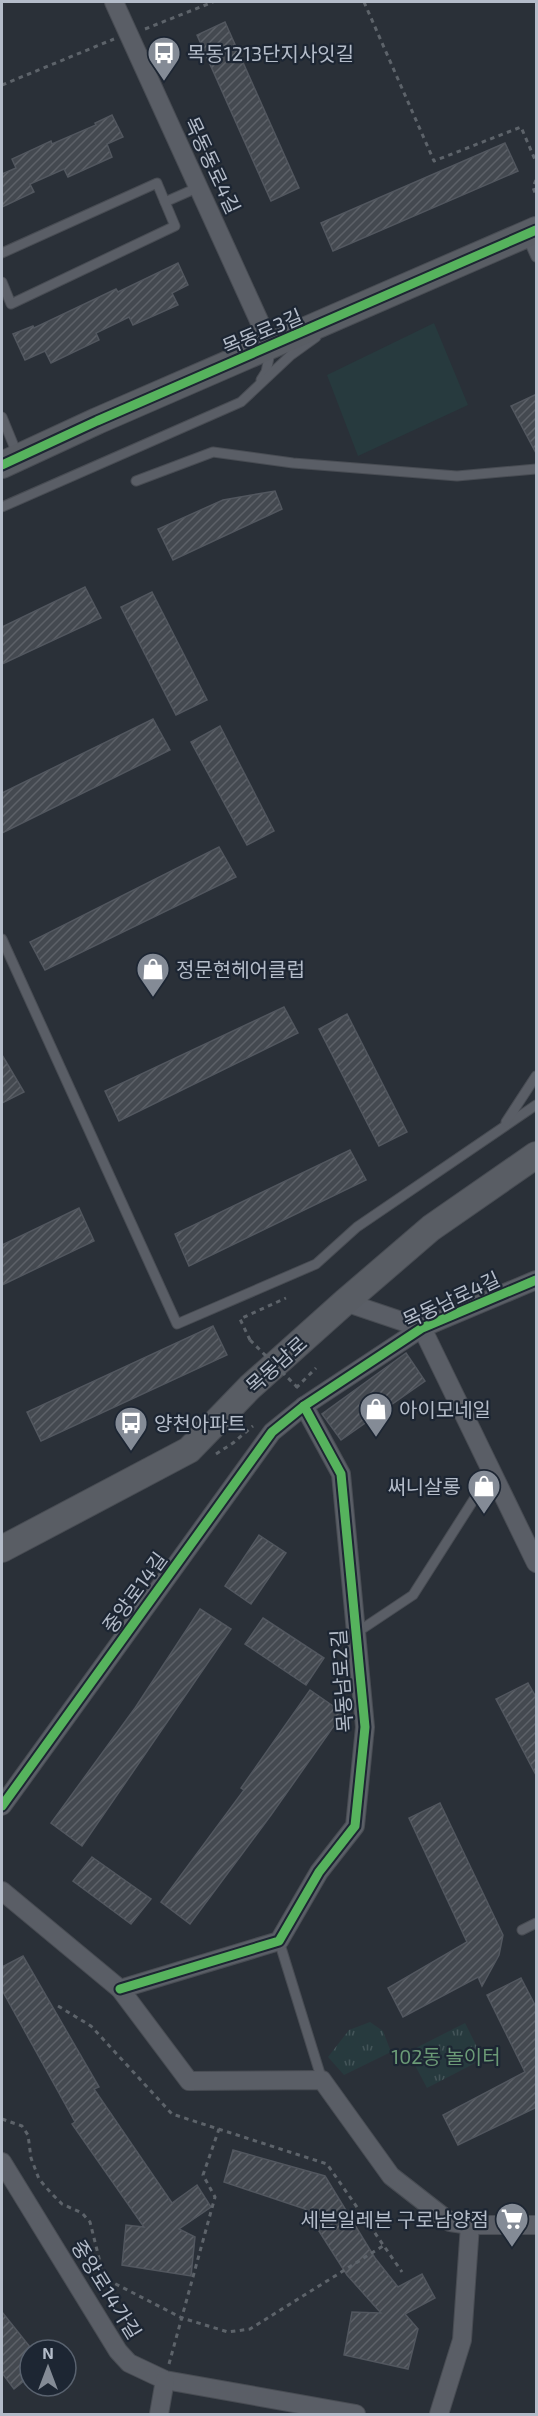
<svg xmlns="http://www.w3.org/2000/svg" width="538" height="2416" font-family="'Exo 2','Noto Sans KR',sans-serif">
  <defs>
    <pattern id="park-tufts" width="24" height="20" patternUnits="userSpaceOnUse" patternTransform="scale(1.5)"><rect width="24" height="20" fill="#273a3e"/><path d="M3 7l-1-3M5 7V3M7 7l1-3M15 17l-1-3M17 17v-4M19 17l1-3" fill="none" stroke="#445559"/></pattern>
    <pattern id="building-hatch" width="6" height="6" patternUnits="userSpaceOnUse" patternTransform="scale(1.5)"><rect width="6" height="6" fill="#444950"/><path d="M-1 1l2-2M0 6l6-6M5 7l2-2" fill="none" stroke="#5d6168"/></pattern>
  </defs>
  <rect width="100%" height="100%" fill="#2a3038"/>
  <polygon fill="#273a3e" points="434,323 468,405 358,456 327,375"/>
  <g fill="url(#park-tufts)">
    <polygon points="370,2022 383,2031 391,2052 344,2075 328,2057 349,2030"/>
    <polygon points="465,2023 483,2059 427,2088 408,2052"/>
  </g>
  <g fill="url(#building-hatch)" stroke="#52575f" stroke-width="1.5">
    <polygon points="225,22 299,188 271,201 197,35"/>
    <polygon points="112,115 123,137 107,144 112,157 68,177 64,169 30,184 34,192 2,207 2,174 16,168 12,159 51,141 52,144 96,125 95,123"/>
    <polygon points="505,143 518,171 333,251 321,223"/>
    <polygon points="178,263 188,285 172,293 178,305 133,325 129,317 96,333 99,340 51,363 45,351 25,360 13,334 33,326 34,328 116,289 118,292"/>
    <polygon points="537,394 537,455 511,406"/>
    <polygon points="275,491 282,509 173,560 158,529 223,500"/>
    <polygon points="85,587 101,618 2,664 2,627"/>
    <polygon points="152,592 207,700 176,715 121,607"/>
    <polygon points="153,719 170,750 2,833 2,793"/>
    <polygon points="220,726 274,831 247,845 191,742"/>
    <polygon points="219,847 236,877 45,970 30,942"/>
    <polygon points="284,1007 298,1033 119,1121 105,1091"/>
    <polygon points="347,1014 407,1132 379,1146 319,1029"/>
    <polygon points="2,1055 24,1092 2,1103"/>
    <polygon points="350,1150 366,1180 189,1266 175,1234"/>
    <polygon points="79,1208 94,1241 2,1285 2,1245"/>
    <polygon points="213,1326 227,1355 41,1441 27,1412"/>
    <polygon points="406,1353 425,1381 341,1440 322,1414"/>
    <polygon points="259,1535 286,1553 251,1604 225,1586"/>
    <polygon points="200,1609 231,1629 82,1846 51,1823 135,1708"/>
    <polygon points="263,1618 324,1658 306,1685 245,1644"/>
    <polygon points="528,1683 537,1699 537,1777 496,1699"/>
    <polygon points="310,1690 343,1713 271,1815 190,1924 161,1902 244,1790 241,1788"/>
    <polygon points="440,1803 503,1935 499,1955 482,1986 478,1977 403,2017 388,1988 467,1942 409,1818"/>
    <polygon points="92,1857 151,1899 131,1924 73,1881"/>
    <polygon points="23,1956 99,2087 94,2089 172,2203 197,2185 211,2207 179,2229 195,2237 191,2276 122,2265 126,2225 144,2227 72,2124 75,2122 2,1990 2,1967"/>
    <polygon points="521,1978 537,2009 537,2107 458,2145 443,2115 525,2072 487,1995"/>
    <polygon points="233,2150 325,2176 375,2258 398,2287 422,2274 435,2298 405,2314 418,2329 408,2369 344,2355 352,2312 381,2313 347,2275 305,2209 224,2182"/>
    <polygon points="2,2312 30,2347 30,2376 14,2389 2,2373"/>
  </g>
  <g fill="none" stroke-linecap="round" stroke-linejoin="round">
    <g stroke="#484c53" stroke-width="11">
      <g id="lane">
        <polyline points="165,202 199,187"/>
        <polyline points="527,237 536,257"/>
        <polyline points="2,253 157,183 175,226 11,304 2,282"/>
        <polyline points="261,380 266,372 271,348"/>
        <polyline points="2,417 18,456"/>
        <polyline points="136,481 213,452 293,463 457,476 536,469"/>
        <polyline points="2,507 241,402 291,355 316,337"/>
        <polyline points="2,939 177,1324 316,1264 357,1227 536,1105"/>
        <polyline points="506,1122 536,1076"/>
        <polyline points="356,1633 413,1595 492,1471"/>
        <polyline points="522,1930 536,1923"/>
        <polyline points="279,1941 322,2080"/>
      </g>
    </g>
    <g stroke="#484c53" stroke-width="20">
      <g id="street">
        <polyline points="114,2 271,347"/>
        <polyline points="345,1302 422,1328 536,1563"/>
        <polyline points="2,1806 272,1432 304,1406 422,1328 536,1280"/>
        <polyline points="2,1891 120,1989 189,2081 322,2080 391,2176 450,2222 470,2225 536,2225"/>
        <polyline points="120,1989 279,1941 319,1872 355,1826 365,1727 341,1474 304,1406"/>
        <polyline points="2,2162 118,2351 129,2363 165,2380 356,2414"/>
        <polyline points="159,2414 165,2380"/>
        <polyline points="439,2414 462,2340 470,2225"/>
      </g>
    </g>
    <g stroke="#484c53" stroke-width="28">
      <g id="secondary">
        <polyline points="2,465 97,421 536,230"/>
        <polyline points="2,1549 189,1450 250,1387 345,1302 431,1228 536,1155"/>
      </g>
    </g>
    <g stroke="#5d636a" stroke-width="3" stroke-dasharray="4.5 4.5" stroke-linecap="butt">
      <polyline points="364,2 434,161 521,127 536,162"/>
      <polyline points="145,29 213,2"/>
      <polyline points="2,85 114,39"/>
      <polyline points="536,180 533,187 536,196"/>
      <polyline points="250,1340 240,1319 286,1298"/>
      <polyline points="296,1388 316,1368"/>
      <polyline points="216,1454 233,1443 253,1426"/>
      <polyline points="58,2006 91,2026 172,2114 327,2164 402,2272"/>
      <polyline points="2,2119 22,2126 28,2135 31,2158 39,2179 51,2193 62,2204 82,2213 90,2222 104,2278 182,2318 228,2332 250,2329 383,2246"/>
      <polyline points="169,2364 215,2197 203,2175 219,2129"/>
    </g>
    <use href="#lane" stroke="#5a5e66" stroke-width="9"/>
    <use href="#street" stroke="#5a5e66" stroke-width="18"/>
    <use href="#secondary" stroke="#595d64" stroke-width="26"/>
    <polyline stroke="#5d636a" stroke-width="3" stroke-dasharray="4.5 4.5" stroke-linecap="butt" points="250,1340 297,1387"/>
    <g stroke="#1d2633" stroke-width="13">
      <g id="cycleway">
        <polyline points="2,465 97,421 536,230"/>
        <polyline points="2,1806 272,1432 304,1406 422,1328 536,1280"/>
        <polyline points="120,1989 279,1941 319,1872 355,1826 365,1727 341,1474 304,1406"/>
      </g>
    </g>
    <use href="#cycleway" stroke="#56b35d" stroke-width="9"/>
  </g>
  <defs>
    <g id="bus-pin" transform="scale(1.725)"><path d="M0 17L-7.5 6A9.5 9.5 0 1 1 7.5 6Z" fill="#848b96" stroke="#1d2633"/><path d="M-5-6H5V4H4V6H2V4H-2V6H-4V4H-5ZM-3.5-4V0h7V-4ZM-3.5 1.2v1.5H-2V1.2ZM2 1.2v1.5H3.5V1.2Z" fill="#fff"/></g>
    <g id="shop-pin" transform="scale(1.725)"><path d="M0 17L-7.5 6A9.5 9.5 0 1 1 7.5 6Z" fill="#848b96" stroke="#1d2633"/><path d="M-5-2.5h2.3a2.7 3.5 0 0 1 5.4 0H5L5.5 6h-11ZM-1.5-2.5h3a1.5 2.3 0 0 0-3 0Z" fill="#fff"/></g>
    <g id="supermarket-pin" transform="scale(1.725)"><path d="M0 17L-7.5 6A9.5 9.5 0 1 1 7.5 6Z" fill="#848b96" stroke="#1d2633"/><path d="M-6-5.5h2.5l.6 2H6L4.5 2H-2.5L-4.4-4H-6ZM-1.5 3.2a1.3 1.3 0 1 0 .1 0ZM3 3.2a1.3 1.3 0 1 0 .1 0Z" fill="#fff"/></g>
  </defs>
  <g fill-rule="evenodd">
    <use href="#bus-pin" x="164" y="53"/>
    <use href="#shop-pin" x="153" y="969"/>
    <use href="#shop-pin" x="376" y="1409"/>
    <use href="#bus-pin" x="131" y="1423"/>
    <use href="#shop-pin" x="484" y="1486"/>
    <use href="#supermarket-pin" x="512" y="2219"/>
  </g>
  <g text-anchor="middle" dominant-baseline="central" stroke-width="4.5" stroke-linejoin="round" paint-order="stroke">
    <g font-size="20" fill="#b4bcc9" stroke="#1d2633" text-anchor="start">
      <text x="187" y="53">목동1213단지사잇길</text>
      <text x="176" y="969">정문현헤어클럽</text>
      <text x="399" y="1409">아이모네일</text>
      <text x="154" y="1423">양천아파트</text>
      <text x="461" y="1486" text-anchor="end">써니살롱</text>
      <text x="489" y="2219" text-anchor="end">세븐일레븐 구로남양점</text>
    </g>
    <g font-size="20" fill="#b4bcc9" stroke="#1d2633">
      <text transform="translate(213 165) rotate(65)">목동동로4길</text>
      <text transform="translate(262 331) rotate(-23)">목동로3길</text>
      <text transform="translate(451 1299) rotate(-25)">목동남로4길</text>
      <text transform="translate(276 1364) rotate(-42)">목동남로</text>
      <text transform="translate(134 1592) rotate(-54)">중앙로14길</text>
      <text transform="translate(341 1681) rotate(-94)">목동남로2길</text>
      <text transform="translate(107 2289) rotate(58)">중앙로14가길</text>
    </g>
    <g font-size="20" fill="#6b9a76" stroke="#1d2633">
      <text x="446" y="2056">102동 놀이터</text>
    </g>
  </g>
  <rect width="538" height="2416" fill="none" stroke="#b4bcc9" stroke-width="6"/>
  <g transform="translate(48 2368)"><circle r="28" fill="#1d2633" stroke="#59626f" stroke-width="1.5"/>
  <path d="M0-4.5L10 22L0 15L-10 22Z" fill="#848b96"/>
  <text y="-9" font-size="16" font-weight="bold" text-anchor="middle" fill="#b4bcc9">N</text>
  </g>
</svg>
